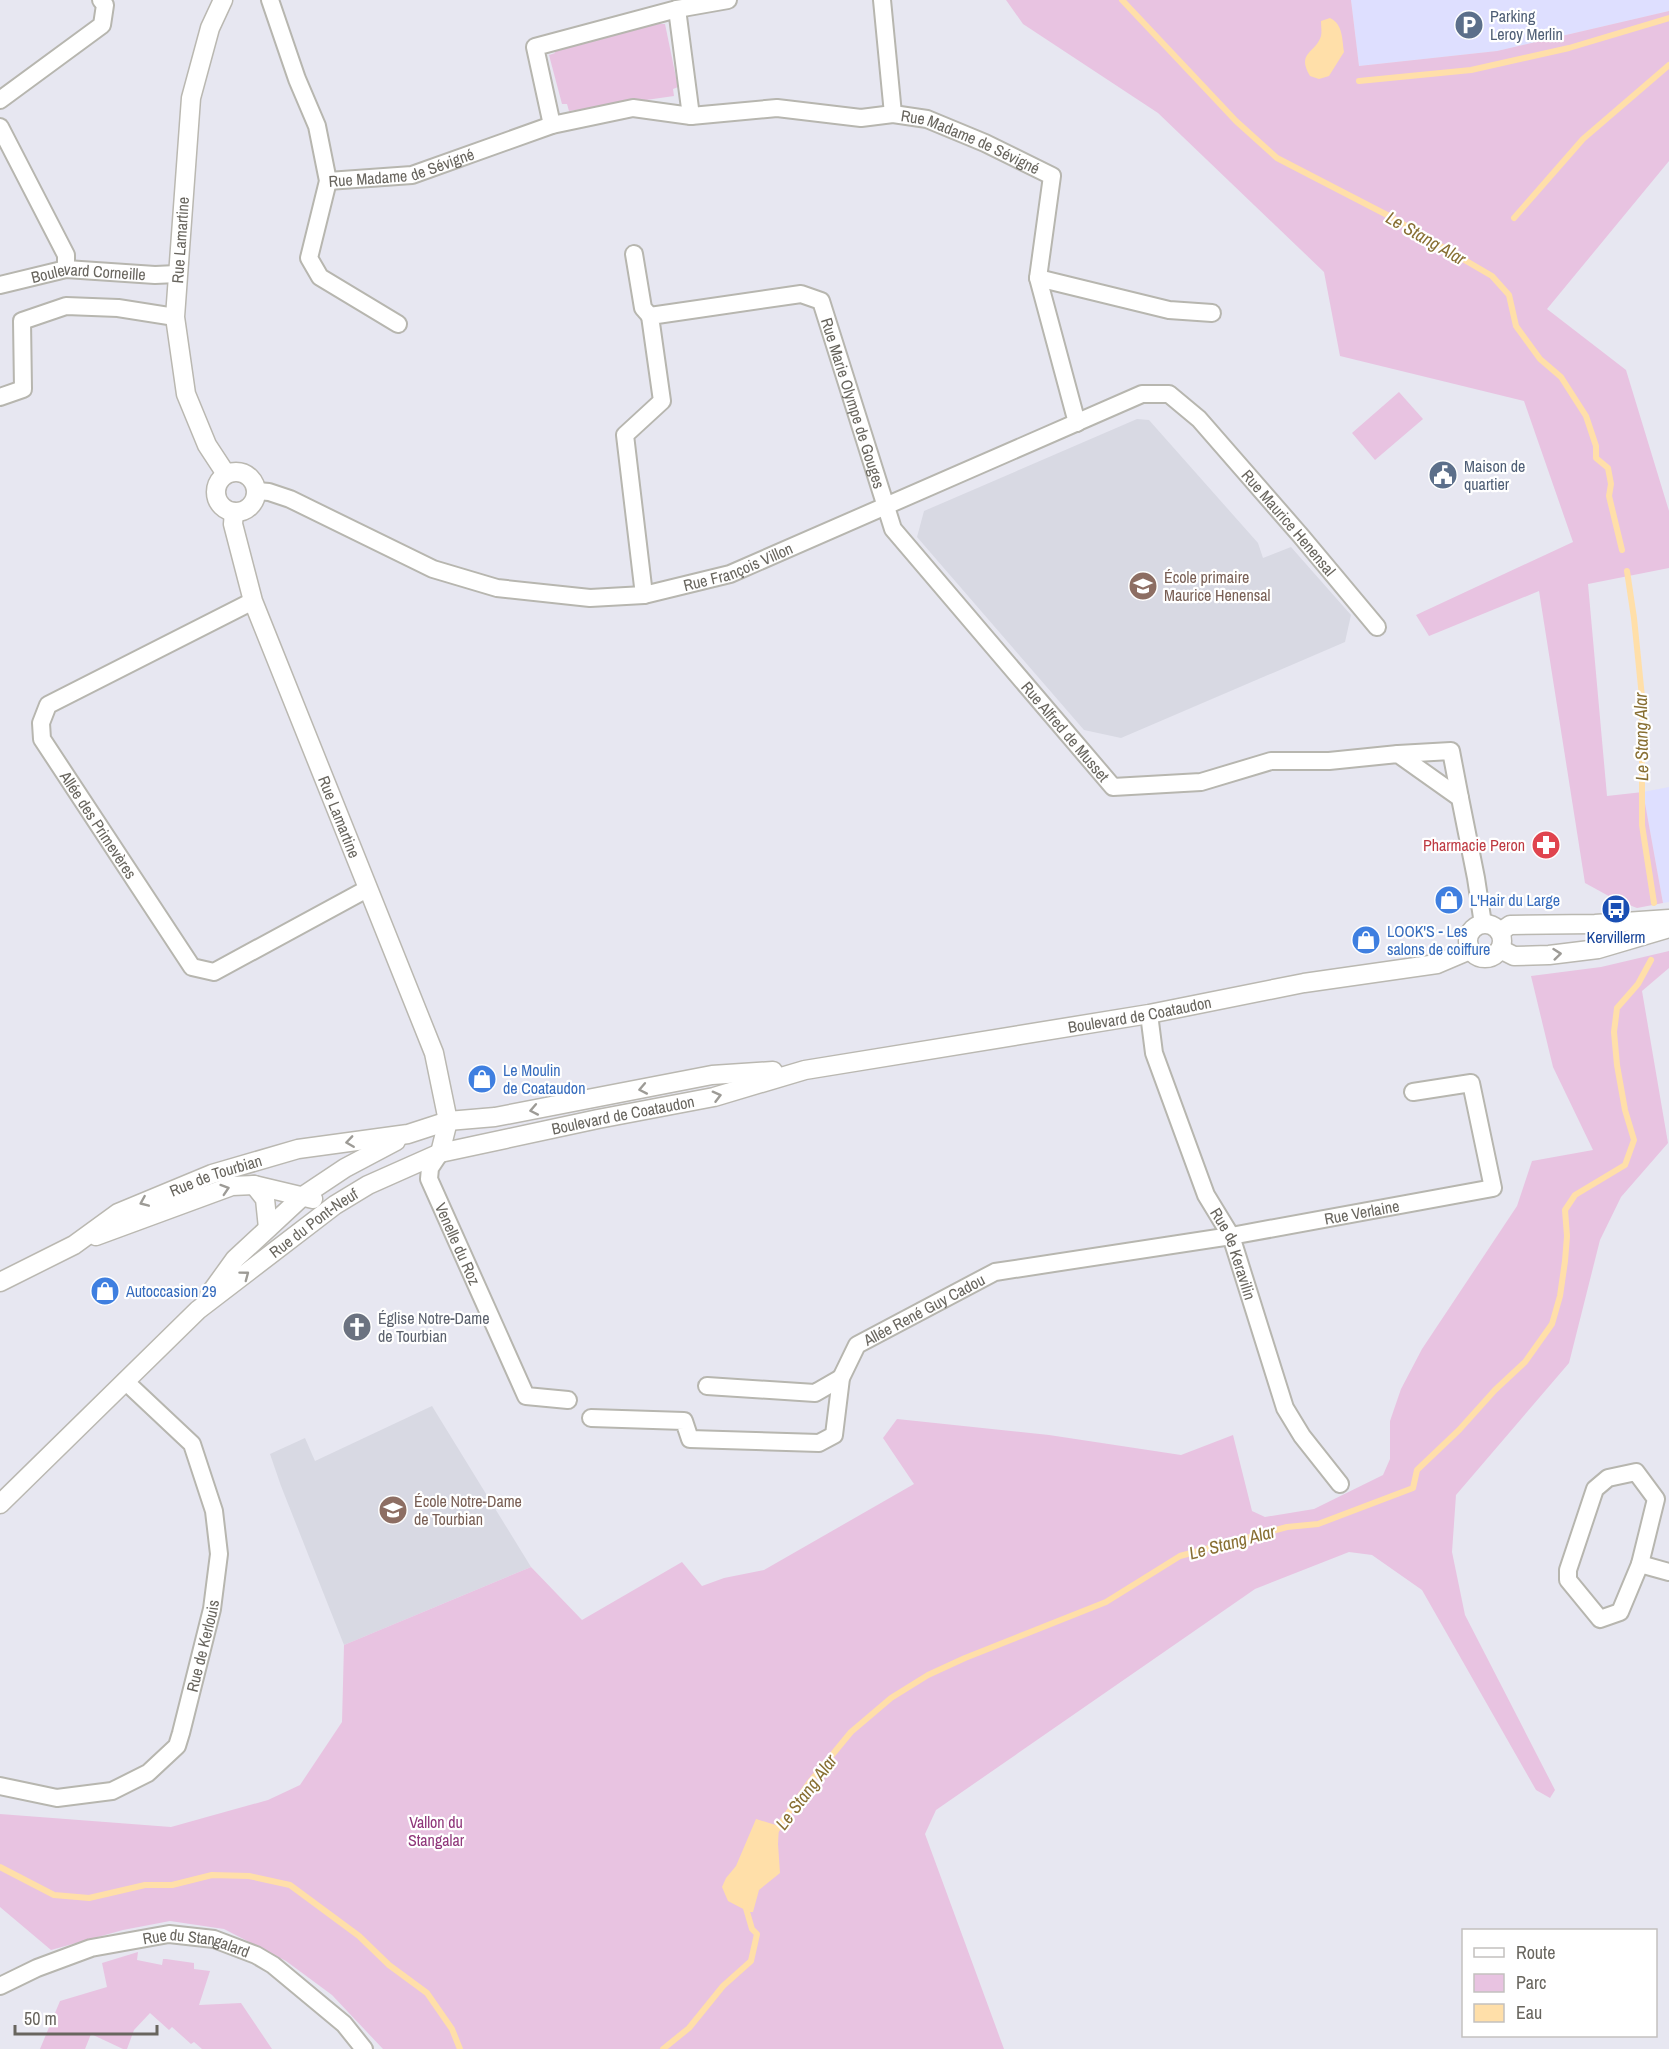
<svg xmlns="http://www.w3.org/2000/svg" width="1669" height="2049" font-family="'Archivo Narrow',sans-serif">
  <rect width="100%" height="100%" fill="#e7e7f1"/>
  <g fill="#dedfff">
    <polygon points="1351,0 1669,0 1669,11 1497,51 1359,66"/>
    <polygon points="1669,787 1669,902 1663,903 1643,792"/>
  </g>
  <g fill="#d8d9e3">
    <polygon points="1137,419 1149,420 1258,543 1263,558 1291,547 1351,615 1345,642 1121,738 1084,730 917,537 924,511"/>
    <polygon points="432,1406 531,1567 344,1645 281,1486 270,1454 305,1438 315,1461"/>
  </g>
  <g fill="#e8c3e1">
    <polygon points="1006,0 1351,0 1359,66 1497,51 1669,11 1669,161 1547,309 1626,370 1669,511 1669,568 1588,584 1607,796 1643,792 1663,903 1637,908 1616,900 1585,883 1539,591 1429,636 1416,615 1573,542 1524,401 1340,356 1324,272 1158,113 1023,24"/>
    <polygon points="658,18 659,24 665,24 678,87 673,89 674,96 569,111 567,104 562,104 549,55 555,53 553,48"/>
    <polygon points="1399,392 1423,419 1375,460 1352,433"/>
    <polygon points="1669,951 1669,968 1642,991 1668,1143 1621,1197 1600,1240 1569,1363 1456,1495 1452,1552 1465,1615 1555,1790 1550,1798 1536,1790 1422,1590 1372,1555 1349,1552 1255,1589 936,1810 925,1834 1004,2049 383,2049 332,1995 286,1961 224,1929 170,1921 123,1930 51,1950 0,1907 0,1814 171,1827 268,1800 300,1785 342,1722 344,1645 531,1567 582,1620 682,1562 702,1586 724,1578 764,1570 914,1484 883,1438 897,1419 1049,1435 1181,1455 1233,1435 1252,1511 1265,1517 1314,1509 1383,1475 1390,1459 1390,1421 1401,1389 1422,1349 1517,1206 1532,1161 1593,1150 1553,1067 1531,976 1601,967"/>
    <polygon points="138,1952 137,1960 162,1965 163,1959 166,1959 194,1963 194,1969 210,1971 199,2005 241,2003 272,2049 202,2049 194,2042 191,2044 172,2027 169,2030 150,2013 134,2030 127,2049 123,2049 91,2034 85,2049 40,2049 60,2001 107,1987 102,1963"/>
  </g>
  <g fill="#ffdfa9">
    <path d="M1330,18c13,6 12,21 14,34l-15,24 -10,3 -9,-3c-14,-24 6,-23 11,-40 1,-4 0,-10 0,-15z"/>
    <polygon points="756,1819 779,1826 778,1844 780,1873 759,1890 753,1912 749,1912 728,1901 722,1887 726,1878 736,1866"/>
  </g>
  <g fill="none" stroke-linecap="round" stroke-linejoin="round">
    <g stroke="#ffdfa9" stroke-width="6">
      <polyline points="1122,0 1236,121 1277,158 1391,217 1492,276 1509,295 1516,326 1540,359 1561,377 1586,416 1596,446 1596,458 1608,468 1611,484 1609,496 1622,550"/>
      <polyline points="1359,81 1471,70 1569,48 1669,18"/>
      <polyline points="1514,218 1583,139 1669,65"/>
      <polyline points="1627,571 1634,618 1642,697 1642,825 1654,903"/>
      <polyline points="775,1832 809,1783 851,1732 891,1698 928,1675 965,1658 1106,1602 1180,1556 1287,1527 1318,1524 1413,1488 1417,1470 1459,1430 1495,1390 1525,1362 1552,1324 1560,1296 1565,1261 1567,1236 1565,1210 1575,1195 1625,1165 1634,1140 1625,1110 1617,1065 1614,1032 1617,1008 1638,984 1651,960"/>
      <polyline points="0,1867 54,1895 89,1898 145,1885 172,1885 212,1875 249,1876 290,1885 359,1936 389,1965 427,1993 452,2029 460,2049"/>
      <polyline points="663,2049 689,2028 723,1986 751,1961 757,1934 752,1929 745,1905"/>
    </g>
    <g stroke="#b7b6af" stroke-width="20">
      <g id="street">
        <polyline points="270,0 297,79 317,126 328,181 309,258 320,277 398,324"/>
        <polyline points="882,0 893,114"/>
        <polyline points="677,9 728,0"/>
        <polyline points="0,100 102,25 105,5 101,0"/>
        <polyline points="552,125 535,47 677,9 691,116"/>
        <polyline points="0,127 66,255 66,269"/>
        <path id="s1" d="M328,181l84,-6 140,-50 81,-17 58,8 86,-8 84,10 32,-4 34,5 58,24 67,33 -14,102 39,145"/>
        <polyline points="634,254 643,308 650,316"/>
        <polyline points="1038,278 1169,310 1212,313"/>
        <path id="s2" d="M0,285l66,-16 89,6 22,-1"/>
        <polyline points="0,397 23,389 22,321 66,306 118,308 175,317"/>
        <path id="s3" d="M257,491l12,1 21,7 143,70 64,19 93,10 54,-3 86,-21 412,-180h27l30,25 102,117 76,91"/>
        <path id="s4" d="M644,595l-19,-160 37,-34 -12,-85 151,-22 20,7 72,228 220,258 88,-5 70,-21h58l69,-7 62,44 16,80 7,46"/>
        <path id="s5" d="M253,601l-205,104 -7,18 1,16 150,228 22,5 153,-83"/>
        <polyline points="1398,754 1451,751 1460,798"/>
        <path id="s6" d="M1149,1014l5,39 52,142 25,41 54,172 17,28 38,48"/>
        <path id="s7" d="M440,1153l-10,15 -1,11 97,217 42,4"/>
        <polyline points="707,1386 815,1393 841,1378"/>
        <path id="s8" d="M591,1418l93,3 6,18 129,4 15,-8 7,-57 16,-33 138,-73 236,-36 262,-48 -22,-105 -58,9"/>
        <polygon points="1636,1472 1656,1499 1640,1564 1620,1612 1600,1619 1568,1580 1568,1570 1595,1489 1608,1478"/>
        <polyline points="1640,1564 1669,1572"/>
        <path id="s9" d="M0,1786l57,12 55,-7 36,-18 29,-27 4,-13 31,-124 7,-55 -5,-43 -22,-67 -67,-63"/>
        <path id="s10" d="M0,1986l37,-18 54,-20 78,-14 45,5 42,16 17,10 71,59 20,25"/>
      </g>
    </g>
    <g stroke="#bab8b1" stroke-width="21">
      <g id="secondary">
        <polyline points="223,0 210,28 191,98 175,317 186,394 207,445 226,474"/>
        <circle cx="236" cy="492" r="20"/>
        <path id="s11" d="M234,512l-1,12 20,77 181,452 14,68 -8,32"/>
        <circle cx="1485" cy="941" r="17"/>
        <polyline points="1500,932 1510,925 1595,924 1669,919"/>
        <polyline points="1500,949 1514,956 1549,955 1598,949 1669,928"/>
        <polyline points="254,1185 265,1199 268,1228"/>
        <polyline points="96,1236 232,1186 254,1185 313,1199"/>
        <path id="s12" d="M0,1282l74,-37 44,-32 94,-39 86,-25 110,-15 40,-13 47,-4 217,-42 61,-4"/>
        <polyline points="209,1295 235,1259 303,1196 345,1168 396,1141"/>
        <path id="s13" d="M0,1504l198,-194 137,-105 33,-20 72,-32 158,-34 116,-22 91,-27 344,-56 155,-31 133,-19 33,-14"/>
      </g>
    </g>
    <use href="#street" stroke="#fff" stroke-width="16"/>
    <use href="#secondary" stroke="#fff" stroke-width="18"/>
  </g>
  <defs><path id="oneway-chevron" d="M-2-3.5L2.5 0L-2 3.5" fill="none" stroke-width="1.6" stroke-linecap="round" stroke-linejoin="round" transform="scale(1.5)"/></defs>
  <g stroke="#9d9b96">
    <use href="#oneway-chevron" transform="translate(1557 954) rotate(-6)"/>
    <use href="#oneway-chevron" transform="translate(643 1089) rotate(169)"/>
    <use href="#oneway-chevron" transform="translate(717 1096) rotate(-15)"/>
    <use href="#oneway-chevron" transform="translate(534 1110) rotate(169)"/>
    <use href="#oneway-chevron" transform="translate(350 1142) rotate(172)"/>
    <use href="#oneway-chevron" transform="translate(225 1189) rotate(-18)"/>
    <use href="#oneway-chevron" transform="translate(144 1202) rotate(157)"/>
    <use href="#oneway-chevron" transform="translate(245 1275) rotate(-37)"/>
  </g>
  <defs>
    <g id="parking-disc" transform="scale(1.5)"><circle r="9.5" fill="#5c6f8a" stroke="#fff"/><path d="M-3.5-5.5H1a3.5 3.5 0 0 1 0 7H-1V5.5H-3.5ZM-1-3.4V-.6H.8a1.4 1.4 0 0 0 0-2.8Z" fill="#fff"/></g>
    <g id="civic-disc" transform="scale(1.5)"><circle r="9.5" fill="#5c6f8a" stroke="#fff"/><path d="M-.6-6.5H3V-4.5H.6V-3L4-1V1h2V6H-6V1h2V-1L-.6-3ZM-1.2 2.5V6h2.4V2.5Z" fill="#fff"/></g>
    <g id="school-disc" transform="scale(1.5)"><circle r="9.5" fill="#8d6e63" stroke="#fff"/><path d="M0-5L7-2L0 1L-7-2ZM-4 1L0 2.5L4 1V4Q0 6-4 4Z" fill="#fff"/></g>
    <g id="pharmacy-disc" transform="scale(1.5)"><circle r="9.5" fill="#e0444e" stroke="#fff"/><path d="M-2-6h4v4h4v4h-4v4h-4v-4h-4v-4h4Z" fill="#fff"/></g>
    <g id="shop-disc" transform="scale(1.5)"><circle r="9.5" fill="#3f7fe0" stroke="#fff"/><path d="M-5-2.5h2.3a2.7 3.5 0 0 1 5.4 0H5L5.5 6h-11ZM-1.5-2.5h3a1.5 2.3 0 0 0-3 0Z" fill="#fff"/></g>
    <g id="bus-disc" transform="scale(1.5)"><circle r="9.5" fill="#1a4fb4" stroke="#fff"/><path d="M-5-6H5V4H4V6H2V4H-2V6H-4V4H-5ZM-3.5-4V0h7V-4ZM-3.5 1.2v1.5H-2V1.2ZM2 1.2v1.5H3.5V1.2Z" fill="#fff"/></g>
    <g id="church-disc" transform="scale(1.5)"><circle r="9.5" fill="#6b7280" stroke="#fff"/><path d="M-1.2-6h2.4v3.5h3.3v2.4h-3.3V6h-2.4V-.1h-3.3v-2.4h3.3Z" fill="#fff"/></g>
  </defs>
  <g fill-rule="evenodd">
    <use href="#parking-disc" x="1469" y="25"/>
    <use href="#civic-disc" x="1443" y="475"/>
    <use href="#school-disc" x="1143" y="586"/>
    <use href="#pharmacy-disc" x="1546" y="845"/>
    <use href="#shop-disc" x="1449" y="900"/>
    <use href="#bus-disc" x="1616" y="909"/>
    <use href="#shop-disc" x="1366" y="940"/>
    <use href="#shop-disc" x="482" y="1079"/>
    <use href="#shop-disc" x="105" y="1291"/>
    <use href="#church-disc" x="357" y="1327"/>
    <use href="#school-disc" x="393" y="1510"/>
  </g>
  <g text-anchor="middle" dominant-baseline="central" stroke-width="4.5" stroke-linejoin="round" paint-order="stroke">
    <g font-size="16" fill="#4e5e75" stroke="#fff" text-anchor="start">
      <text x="1490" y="16">Parking<tspan x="1490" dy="18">Leroy Merlin</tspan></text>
      <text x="1464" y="466">Maison de<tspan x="1464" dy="18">quartier</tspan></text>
    </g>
    <g font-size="16" fill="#68655e" stroke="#fff">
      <text stroke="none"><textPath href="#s1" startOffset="660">Rue Madame de Sévigné</textPath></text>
      <text stroke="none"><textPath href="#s1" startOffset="75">Rue Madame de Sévigné</textPath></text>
      <text transform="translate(180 240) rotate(-86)">Rue Lamartine</text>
      <text stroke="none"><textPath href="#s2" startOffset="90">Boulevard Corneille</textPath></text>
      <text stroke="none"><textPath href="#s4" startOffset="578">Rue Marie Olympe de Gouges</textPath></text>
      <text stroke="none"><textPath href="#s3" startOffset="1149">Rue Maurice Henensal</textPath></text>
      <text stroke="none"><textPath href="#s3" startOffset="506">Rue François Villon</textPath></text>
      <text stroke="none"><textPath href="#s4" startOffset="976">Rue Alfred de Musset</textPath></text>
      <text stroke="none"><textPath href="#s11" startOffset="324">Rue Lamartine</textPath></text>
      <text stroke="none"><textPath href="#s5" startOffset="368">Allée des Primevères</textPath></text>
      <text stroke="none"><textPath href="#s13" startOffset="1281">Boulevard de Coataudon</textPath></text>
      <text stroke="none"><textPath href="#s13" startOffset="754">Boulevard de Coataudon</textPath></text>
      <text stroke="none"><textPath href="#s12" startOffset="242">Rue de Tourbian</textPath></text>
      <text stroke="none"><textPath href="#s8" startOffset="880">Rue Verlaine</textPath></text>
      <text stroke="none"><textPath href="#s13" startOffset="422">Rue du Pont-Neuf</textPath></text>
      <text stroke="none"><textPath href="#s7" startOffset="100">Venelle du Roz</textPath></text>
      <text stroke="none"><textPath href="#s6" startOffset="256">Rue de Keravilin</textPath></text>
      <text stroke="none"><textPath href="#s8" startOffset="428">Allée René Guy Cadou</textPath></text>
      <text stroke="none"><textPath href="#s9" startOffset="297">Rue de Kerlouis</textPath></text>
      <text stroke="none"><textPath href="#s10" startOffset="206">Rue du Stangalard</textPath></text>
    </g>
    <g font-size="16" fill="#785e54" stroke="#fff" text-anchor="start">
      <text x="1164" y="577">École primaire<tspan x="1164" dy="18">Maurice Henensal</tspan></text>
      <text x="414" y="1501">École Notre-Dame<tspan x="414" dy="18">de Tourbian</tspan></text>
    </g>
    <g font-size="16" fill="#be3a42" stroke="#fff" text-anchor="end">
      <text x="1525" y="845">Pharmacie Peron</text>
    </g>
    <g font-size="16" fill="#366cbe" stroke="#fff" text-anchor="start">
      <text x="1470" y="900">L'Hair du Large</text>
      <text x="1387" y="931">LOOK'S - Les<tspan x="1387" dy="18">salons de coiffure</tspan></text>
      <text x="503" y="1070">Le Moulin<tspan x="503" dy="18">de Coataudon</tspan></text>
      <text x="126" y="1291">Autoccasion 29</text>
    </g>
    <g font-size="16" fill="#164399" stroke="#fff">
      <text x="1616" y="937">Kervillerm</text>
    </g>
    <g font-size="16" fill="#5b616d" stroke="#fff" text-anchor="start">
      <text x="378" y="1318">Église Notre-Dame<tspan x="378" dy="18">de Tourbian</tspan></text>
    </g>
    <g font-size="16" fill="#8f367a" stroke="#fff">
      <text x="436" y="1822">Vallon du<tspan x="436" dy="18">Stangalar</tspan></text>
    </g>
    <g font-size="18" font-style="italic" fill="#886f33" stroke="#fff">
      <text transform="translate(1426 238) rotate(30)">Le Stang Alar</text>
      <text transform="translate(1641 737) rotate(-91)">Le Stang Alar</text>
      <text transform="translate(1232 1542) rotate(-15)">Le Stang Alar</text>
      <text transform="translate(806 1792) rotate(-53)">Le Stang Alar</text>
    </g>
  </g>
  <rect x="1462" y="1929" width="195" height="108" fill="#ffffff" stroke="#c3c1bf" stroke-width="1.5"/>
  <rect x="1474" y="1948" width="30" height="9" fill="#ffffff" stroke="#c3c1bf" stroke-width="1.5"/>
  <text x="1516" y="1959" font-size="18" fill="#68655e">Route</text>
  <rect x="1474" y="1974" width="30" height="18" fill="#e8c3e1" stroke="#c3c1bf" stroke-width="1.5"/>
  <text x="1516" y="1989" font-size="18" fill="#68655e">Parc</text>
  <rect x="1474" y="2004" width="30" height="18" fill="#ffdfa9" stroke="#c3c1bf" stroke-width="1.5"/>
  <text x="1516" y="2019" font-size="18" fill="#68655e">Eau</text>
  <path d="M15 2025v9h142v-9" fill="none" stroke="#68655e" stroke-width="3"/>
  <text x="24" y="2025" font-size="18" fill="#68655e" stroke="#ffffff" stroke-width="4.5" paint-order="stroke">50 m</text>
</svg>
